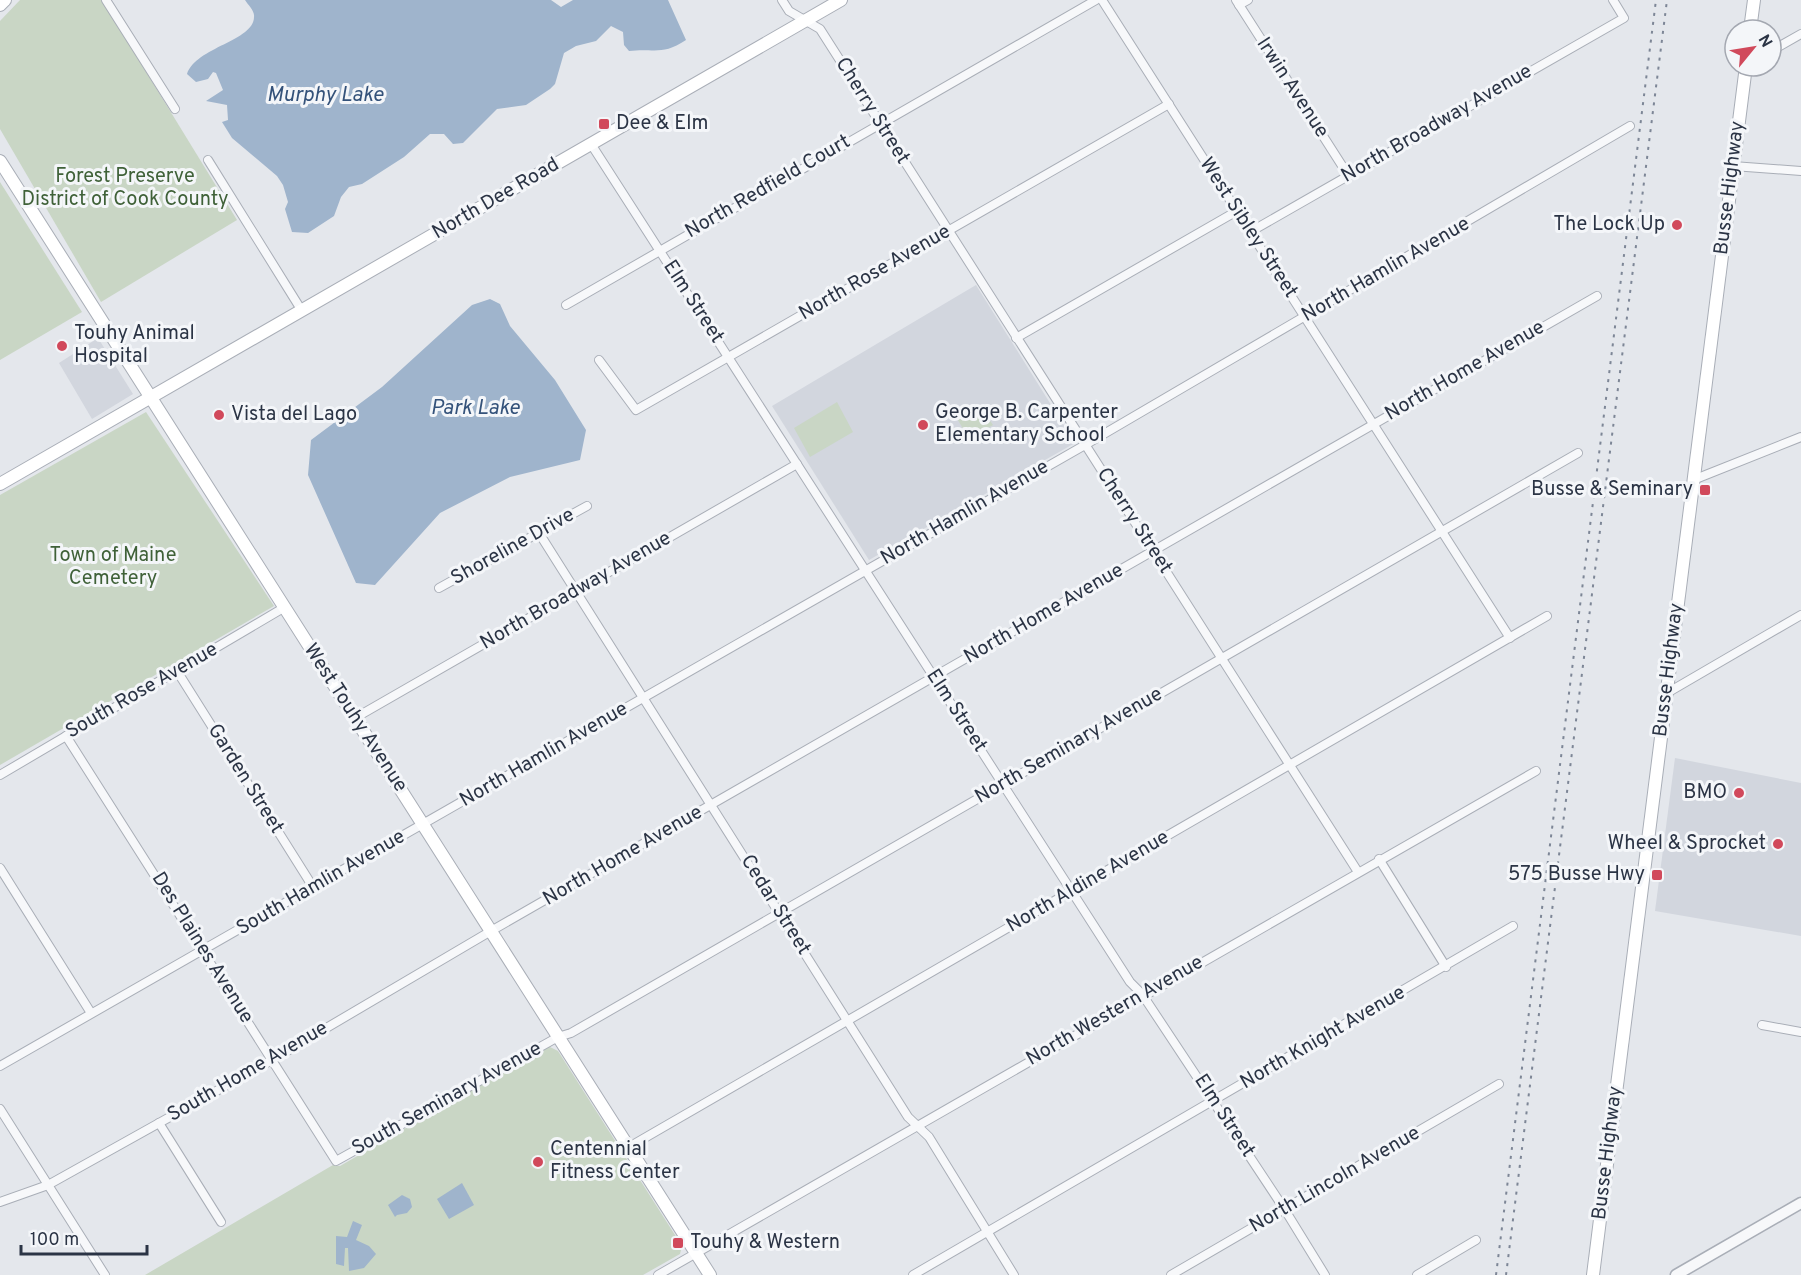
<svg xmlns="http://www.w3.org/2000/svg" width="1801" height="1275" font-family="Overpass,sans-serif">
  <rect width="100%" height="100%" fill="#e4e7ec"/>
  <g fill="#d2d6de">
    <polygon points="976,285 1075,443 869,560 772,406"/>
    <polygon points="98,338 133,394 92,419 59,363"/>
    <polygon points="1675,758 1801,783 1801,936 1655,911"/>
  </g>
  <g fill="#c9d6c5">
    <polygon points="20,0 102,0 237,220 101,302 0,129 0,21"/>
    <polygon points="0,182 82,312 0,360"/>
    <polygon points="837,402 853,432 810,457 794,428"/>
    <polygon points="966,409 986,415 993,425 969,439 955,415"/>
    <polygon points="146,412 274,606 0,765 0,495"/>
    <polygon points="548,1046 558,1051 682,1246 680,1254 643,1275 145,1275 333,1165 340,1166"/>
  </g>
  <g fill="#9fb4cc">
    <path d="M245,0h306l10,7 12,-7h95l18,40c-24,16 -32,8 -57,11l-5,-6 -1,-13 -12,-6 -15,15 -20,5 -12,7 -9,31 -5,5 -24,16 -29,4 -34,34 -10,1 -9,-10h-14l-26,23 -42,27 -13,3 -8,10 -7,19 -26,17 -16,-1 -7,-23 3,-7 -5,-17 -6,-9 -45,-38 -10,-16 6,-2 -1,-15 -21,-4 17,-11 -7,-17 -3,-1 -5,7 -12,3 -9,-8c9,-27 67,-33 67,-57 1,-6 -6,-12 -9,-17z"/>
    <polygon points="490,299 500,304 510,326 555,380 586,430 580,460 510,477 440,513 375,585 356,583 308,475 311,440 382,387 472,305"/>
    <polygon points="462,1183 474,1205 449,1219 437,1199"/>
    <polygon points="402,1195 410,1199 412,1207 407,1213 397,1215 395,1217 388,1205"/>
    <polygon points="353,1221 362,1225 356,1240 369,1246 376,1254 364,1268 349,1271 348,1248 345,1248 344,1266 336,1264 336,1236 347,1237"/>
  </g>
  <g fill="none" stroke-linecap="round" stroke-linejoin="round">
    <g stroke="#a9aeb7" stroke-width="10">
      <g id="minor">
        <polyline points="106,0 175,109"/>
        <polyline points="782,0 789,11 820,29 1358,872"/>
        <polyline points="1102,0 1510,638"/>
        <polyline points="1236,0 1348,175"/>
        <polyline points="1239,5 1248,0"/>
        <polyline points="1771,51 1801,34"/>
        <polyline points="591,144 1130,982 1142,994 1285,1210 1325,1275"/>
        <polyline points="208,160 302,311"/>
        <polyline points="1733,166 1801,171"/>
        <polyline points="1250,232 1624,18 1613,0"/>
        <polyline points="566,305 1096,0"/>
        <polyline points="1016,338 1237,211"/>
        <polyline points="599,360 636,410 1169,104"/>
        <polyline points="1693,480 1801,437"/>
        <polyline points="539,533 908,1117 929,1137 1014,1275"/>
        <polyline points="439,588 587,506"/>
        <polyline points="177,671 313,887"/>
        <polyline points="1667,693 1801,615"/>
        <polyline points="355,718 797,464"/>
        <polyline points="66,736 336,1161 558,1037 571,1033 1578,453"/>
        <polyline points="0,775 285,607"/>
        <polyline points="1379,859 1446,967"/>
        <polyline points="0,868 91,1013"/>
        <polyline points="1762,1025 1801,1032"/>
        <polyline points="0,1066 1085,445 1630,126"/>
        <polyline points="0,1109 105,1275"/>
        <polyline points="159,1123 221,1222"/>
        <polyline points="629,1147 1547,616"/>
        <polyline points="0,1202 48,1185 272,1060 491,931 1597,296"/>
        <path d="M658,1275c293,-167 584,-338 878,-504"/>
        <polyline points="913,1275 1513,926"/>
        <polyline points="1171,1275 1499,1084"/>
        <polyline points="1417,1275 1476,1240"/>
      </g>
    </g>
    <g stroke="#a9aeb7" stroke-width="13">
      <polyline id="tertiary" points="1676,1275 1801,1203"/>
    </g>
    <g stroke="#a9aeb7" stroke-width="14">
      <g id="secondary">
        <polyline points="0,5 5,0"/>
        <polyline points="1750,30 1754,0"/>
        <polyline points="0,161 710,1275"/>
        <polyline points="0,484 841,0"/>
        <polyline points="1593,1275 1746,66"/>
      </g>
    </g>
    <use href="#minor" stroke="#f7f8fa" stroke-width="8"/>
    <use href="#tertiary" stroke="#f7f8fa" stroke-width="10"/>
    <use href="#secondary" stroke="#fff" stroke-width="12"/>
    <g stroke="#7d8696" stroke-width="2" stroke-dasharray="3 6" stroke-linecap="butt">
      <polyline points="1496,1275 1656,0"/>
      <polyline points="1506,1275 1667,0"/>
    </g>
  </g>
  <g fill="#d1495b" stroke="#f4f6f9" stroke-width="2">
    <rect x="598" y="118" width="12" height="12" rx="3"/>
    <circle cx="1677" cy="225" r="6"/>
    <circle cx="62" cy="346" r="6"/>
    <circle cx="219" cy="415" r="6"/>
    <circle cx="923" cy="425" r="6"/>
    <rect x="1699" y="484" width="12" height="12" rx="3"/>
    <circle cx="1739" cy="793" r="6"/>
    <circle cx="1778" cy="844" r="6"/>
    <rect x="1651" y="869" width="12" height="12" rx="3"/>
    <circle cx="538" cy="1162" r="6"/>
    <rect x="672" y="1237" width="12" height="12" rx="3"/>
  </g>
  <g text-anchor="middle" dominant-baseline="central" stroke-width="6" stroke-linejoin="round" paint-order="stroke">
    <g font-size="20" fill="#2b3445" stroke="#f4f6f9">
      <text transform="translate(1292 88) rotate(57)">Irwin Avenue</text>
      <text transform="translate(872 111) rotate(58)">Cherry Street</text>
      <text transform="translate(1437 124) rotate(-30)">North Broadway Avenue</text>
      <text transform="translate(768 187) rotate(-30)">North Redfield Court</text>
      <text transform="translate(1730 188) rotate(-83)">Busse Highway</text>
      <text transform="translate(496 199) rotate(-30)">North Dee Road</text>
      <text transform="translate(1248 228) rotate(57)">West Sibley Street</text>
      <text transform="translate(1386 270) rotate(-30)">North Hamlin Avenue</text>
      <text transform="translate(875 273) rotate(-30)">North Rose Avenue</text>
      <text transform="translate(693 302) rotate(57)">Elm Street</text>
      <text transform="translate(1465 371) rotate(-30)">North Home Avenue</text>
      <text transform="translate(965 513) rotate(-30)">North Hamlin Avenue</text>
      <text transform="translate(1134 521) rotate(57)">Cherry Street</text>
      <text transform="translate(513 547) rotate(-29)">Shoreline Drive</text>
      <text transform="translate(576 591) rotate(-30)">North Broadway Avenue</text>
      <text transform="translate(1044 614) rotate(-30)">North Home Avenue</text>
      <text transform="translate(1669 670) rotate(-83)">Busse Highway</text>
      <text transform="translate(142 691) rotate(-30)">South Rose Avenue</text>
      <text transform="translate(956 711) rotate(57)">Elm Street</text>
      <text transform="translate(355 718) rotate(57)">West Touhy Avenue</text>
      <text transform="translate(1069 746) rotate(-30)">North Seminary Avenue</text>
      <text transform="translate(544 755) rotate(-30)">North Hamlin Avenue</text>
      <text transform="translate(245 779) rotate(58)">Garden Street</text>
      <text transform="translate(623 856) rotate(-30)">North Home Avenue</text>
      <text transform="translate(1088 882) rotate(-30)">North Aldine Avenue</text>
      <text transform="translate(321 883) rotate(-30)">South Hamlin Avenue</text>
      <text transform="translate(775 905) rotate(58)">Cedar Street</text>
      <text transform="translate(202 948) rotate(58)">Des Plaines Avenue</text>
      <text transform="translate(1115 1011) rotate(-30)">North Western Avenue</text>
      <text transform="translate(1323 1038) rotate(-30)">North Knight Avenue</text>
      <text transform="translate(248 1072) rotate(-30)">South Home Avenue</text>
      <text transform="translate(447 1099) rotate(-29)">South Seminary Avenue</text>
      <text transform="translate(1224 1116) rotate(57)">Elm Street</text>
      <text transform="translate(1608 1153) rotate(-83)">Busse Highway</text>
      <text transform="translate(1335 1180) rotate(-30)">North Lincoln Avenue</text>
    </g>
    <g font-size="20" fill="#2b3445" stroke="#f4f6f9" text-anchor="start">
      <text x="616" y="124">Dee &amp; Elm</text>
      <text x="1665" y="225" text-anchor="end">The Lock Up</text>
      <text x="74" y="334">Touhy Animal<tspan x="74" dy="23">Hospital</tspan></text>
      <text x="935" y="413">George B. Carpenter<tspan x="935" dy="23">Elementary School</tspan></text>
      <text x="231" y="415">Vista del Lago</text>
      <text x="1693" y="490" text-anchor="end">Busse &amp; Seminary</text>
      <text x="1727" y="793" text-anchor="end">BMO</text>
      <text x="1766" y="844" text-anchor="end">Wheel &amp; Sprocket</text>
      <text x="1645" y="875" text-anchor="end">575 Busse Hwy</text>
      <text x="550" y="1150">Centennial<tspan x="550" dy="23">Fitness Center</tspan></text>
      <text x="690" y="1243">Touhy &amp; Western</text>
    </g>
    <g font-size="20" fill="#3f6138" stroke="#f4f6f9">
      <text x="125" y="177">Forest Preserve<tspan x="125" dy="23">District of Cook County</tspan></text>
      <text x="113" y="556">Town of Maine<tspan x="113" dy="23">Cemetery</tspan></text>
    </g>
    <g font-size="21" font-style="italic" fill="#34527a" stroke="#f4f6f9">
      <text x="325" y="95">Murphy Lake</text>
      <text x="475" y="408">Park Lake</text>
    </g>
  </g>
  <g transform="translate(1753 48) rotate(60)"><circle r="28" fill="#f4f6f9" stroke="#a4a8b1" stroke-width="1.5"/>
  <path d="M0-4.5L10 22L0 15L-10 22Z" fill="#d1495b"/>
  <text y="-9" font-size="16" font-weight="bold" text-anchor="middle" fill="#2b3445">N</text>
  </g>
  <path d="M21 1245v9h126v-9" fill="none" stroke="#2b3445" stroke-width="3"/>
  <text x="30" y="1245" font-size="18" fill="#2b3445" stroke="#f4f6f9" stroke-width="4.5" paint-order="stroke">100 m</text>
</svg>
